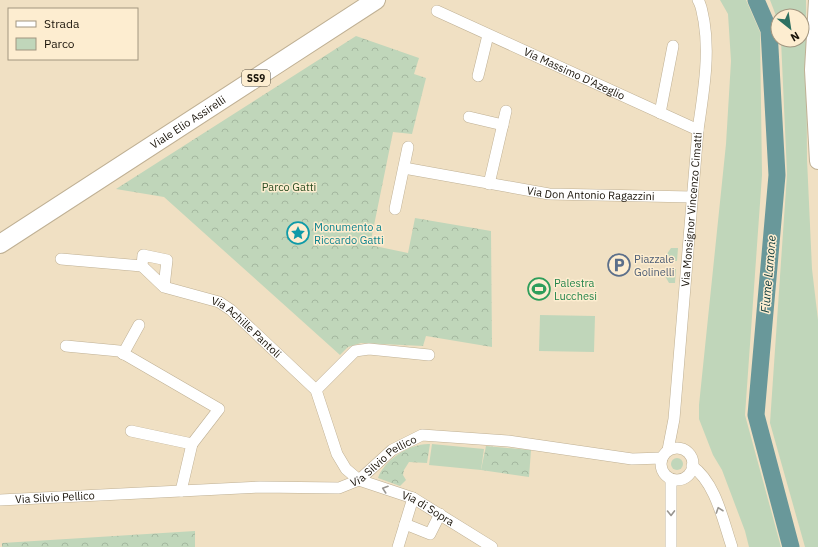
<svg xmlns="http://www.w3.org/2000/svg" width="818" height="547" font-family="'IBM Plex Sans',sans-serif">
  <defs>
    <pattern id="forest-crowns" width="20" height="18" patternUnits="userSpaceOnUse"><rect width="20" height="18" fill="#c0d6ba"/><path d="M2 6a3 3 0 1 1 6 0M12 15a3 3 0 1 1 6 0" fill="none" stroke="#a4b79f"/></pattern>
  </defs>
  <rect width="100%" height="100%" fill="#f0e0c3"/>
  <g fill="#c0d6ba">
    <polygon points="720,0 746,0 760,32 762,175 745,415 781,547 749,547 745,531 722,470 713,455 699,419 699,405 726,144 731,61 728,14"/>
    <polygon points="770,0 806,0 807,159 812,269 818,320 818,547 805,547 770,423 787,174 781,40 802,40 802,16 778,16 778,21"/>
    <polygon points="671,248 678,248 677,261 662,261"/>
    <polygon points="661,269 676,269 675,283 669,283"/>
    <polygon points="540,315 595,316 594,352 539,351"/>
    <polygon points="432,444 484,449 481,470 429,465"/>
    <circle cx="677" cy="464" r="6"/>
  </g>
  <g fill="url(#forest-crowns)">
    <polygon points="356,36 419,58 414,74 426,78 412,134 393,132 370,245 408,253 415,218 491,231 492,347 426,336 423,346 361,343 348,347 340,355 164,197 116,189"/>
    <path d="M430,444l-3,19 -18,-1 -5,8 -1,5 3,5 -6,6 -22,-8c6,-18 32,-35 52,-34z"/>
    <polygon points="486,446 531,450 529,477 481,470"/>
    <polygon points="195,531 195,547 2,547 2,543"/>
  </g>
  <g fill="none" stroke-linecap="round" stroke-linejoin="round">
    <polyline stroke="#69989a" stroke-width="17" points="756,0 769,30 777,175 756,415 791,547"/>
    <g stroke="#bfb094" stroke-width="12">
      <g id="street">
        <path id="s1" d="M437,11l261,119"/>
        <polyline points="478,76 488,35"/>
        <polyline points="660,113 673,46"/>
        <polyline points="469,117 503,125"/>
        <path id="s2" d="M404,168l145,26 143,3"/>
        <polyline points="489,184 506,111"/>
        <polyline points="395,209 408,147"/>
        <polyline points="61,259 142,266"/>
        <path id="s3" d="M164,287l3,-27 -24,-5 -1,11 22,21 55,15 12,8 85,80 21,64 9,15 13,11 54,18 79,49"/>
        <polyline points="66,346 119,351 219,409 192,444 181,491"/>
        <polyline points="123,354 139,325"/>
        <polyline points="316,390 355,351 369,349 429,355"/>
        <polyline points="131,431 192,444"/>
        <circle cx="677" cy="464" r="16"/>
        <path id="s4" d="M668,450l6,-31 24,-289c5,-36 12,-73 6,-109 -2,-8 -2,-15 -6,-21"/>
        <path d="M692,466c24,17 31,55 40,81"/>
        <polyline points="671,479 671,547"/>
        <path id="s5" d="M0,500l260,-13 79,1 20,-8 33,-30 30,-15 86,6 124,18 30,-1"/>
        <polyline points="405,524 430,534 440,514"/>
        <polyline points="398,547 413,498"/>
      </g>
    </g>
    <g stroke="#bfb094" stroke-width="18">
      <polyline id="secondary" points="817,0 813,70 818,161"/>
    </g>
    <g stroke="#bfb094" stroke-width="20">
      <g id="primary">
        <path id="s6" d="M0,244l376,-244"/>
      </g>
    </g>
    <use href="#street" stroke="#fff" stroke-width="11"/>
    <use href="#secondary" stroke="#fff" stroke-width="16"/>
    <use href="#primary" stroke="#fff" stroke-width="18"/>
  </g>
  <defs><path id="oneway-chevron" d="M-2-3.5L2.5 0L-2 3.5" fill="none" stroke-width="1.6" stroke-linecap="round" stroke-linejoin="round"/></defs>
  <g stroke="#989590">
    <use href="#oneway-chevron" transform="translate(385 489) rotate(-161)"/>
    <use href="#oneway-chevron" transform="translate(719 510) rotate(-109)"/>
    <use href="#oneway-chevron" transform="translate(671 513) rotate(89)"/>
  </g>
  <defs>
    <g id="sight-ring" transform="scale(1.15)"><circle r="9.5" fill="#fdedd0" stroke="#0f9aa8" stroke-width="1.5"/><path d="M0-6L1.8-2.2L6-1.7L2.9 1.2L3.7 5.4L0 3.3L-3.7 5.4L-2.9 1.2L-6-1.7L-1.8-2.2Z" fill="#0f9aa8"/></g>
    <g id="parking-ring" transform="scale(1.15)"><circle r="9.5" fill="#fdedd0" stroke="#5c6f8a" stroke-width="1.5"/><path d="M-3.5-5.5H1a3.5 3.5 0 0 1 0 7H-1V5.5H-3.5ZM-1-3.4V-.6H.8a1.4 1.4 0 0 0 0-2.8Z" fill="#5c6f8a"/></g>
    <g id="stadium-ring" transform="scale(1.15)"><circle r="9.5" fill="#fdedd0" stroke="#2e9e5b" stroke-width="1.5"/><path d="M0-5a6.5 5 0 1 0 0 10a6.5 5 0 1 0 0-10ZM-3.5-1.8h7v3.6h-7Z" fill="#2e9e5b"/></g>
  </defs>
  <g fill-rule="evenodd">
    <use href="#sight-ring" x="298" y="233"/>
    <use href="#parking-ring" x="619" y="265"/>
    <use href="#stadium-ring" x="539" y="289"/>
  </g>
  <g text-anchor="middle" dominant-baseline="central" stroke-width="3" stroke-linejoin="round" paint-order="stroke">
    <rect fill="#fdedd0" stroke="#5d5445" stroke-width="1" x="242" y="70" width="28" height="16" rx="3"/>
    <g font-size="10" font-weight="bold" fill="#191309">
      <text x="256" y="78">SS9</text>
    </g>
    <g font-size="11" fill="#191309" stroke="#fdedd0">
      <text stroke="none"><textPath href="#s1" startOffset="151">Via Massimo D'Azeglio</textPath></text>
      <text stroke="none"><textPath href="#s6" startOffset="224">Viale Elio Assirelli</textPath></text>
      <text stroke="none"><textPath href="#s2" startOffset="189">Via Don Antonio Ragazzini</textPath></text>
      <text stroke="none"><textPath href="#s4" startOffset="242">Via Monsignor Vincenzo Cimatti</textPath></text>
      <text stroke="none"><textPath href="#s3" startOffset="187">Via Achille Pantoli</textPath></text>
      <text stroke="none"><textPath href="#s5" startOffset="392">Via Silvio Pellico</textPath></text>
      <text stroke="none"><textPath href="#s5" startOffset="55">Via Silvio Pellico</textPath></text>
      <text stroke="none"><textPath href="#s3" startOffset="458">Via di Sopra</textPath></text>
    </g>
    <g font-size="11" fill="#294c20" stroke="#fdedd0">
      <text x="289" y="187">Parco Gatti</text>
    </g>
    <g font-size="11" fill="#0d838f" stroke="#fdedd0" text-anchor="start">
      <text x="314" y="227">Monumento a<tspan x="314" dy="13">Riccardo Gatti</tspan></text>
    </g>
    <g font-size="11" fill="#4e5e75" stroke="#fdedd0" text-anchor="start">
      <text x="634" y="259">Piazzale<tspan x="634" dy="13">Golinelli</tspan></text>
    </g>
    <g font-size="11" fill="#27864d" stroke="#fdedd0" text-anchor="start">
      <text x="554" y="283">Palestra<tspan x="554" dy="13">Lucchesi</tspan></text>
    </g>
    <g font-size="12" font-style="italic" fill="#09393b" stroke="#fdedd0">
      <text transform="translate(768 274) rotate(-85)">Fiume Lamone</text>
    </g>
  </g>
  <rect x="8" y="8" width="130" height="52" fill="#fdedd0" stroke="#a29680"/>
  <rect x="16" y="21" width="20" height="6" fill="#ffffff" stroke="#a29680"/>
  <text x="44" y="28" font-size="12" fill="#191309">Strada</text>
  <rect x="16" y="38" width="20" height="12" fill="#c0d6ba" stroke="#a29680"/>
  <text x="44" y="48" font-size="12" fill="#191309">Parco</text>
  <g transform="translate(790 28) rotate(150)"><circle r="19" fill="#fdedd0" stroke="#a29680"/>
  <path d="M0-3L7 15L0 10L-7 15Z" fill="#2e7162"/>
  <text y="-6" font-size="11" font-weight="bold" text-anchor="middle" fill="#191309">N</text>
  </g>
</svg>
